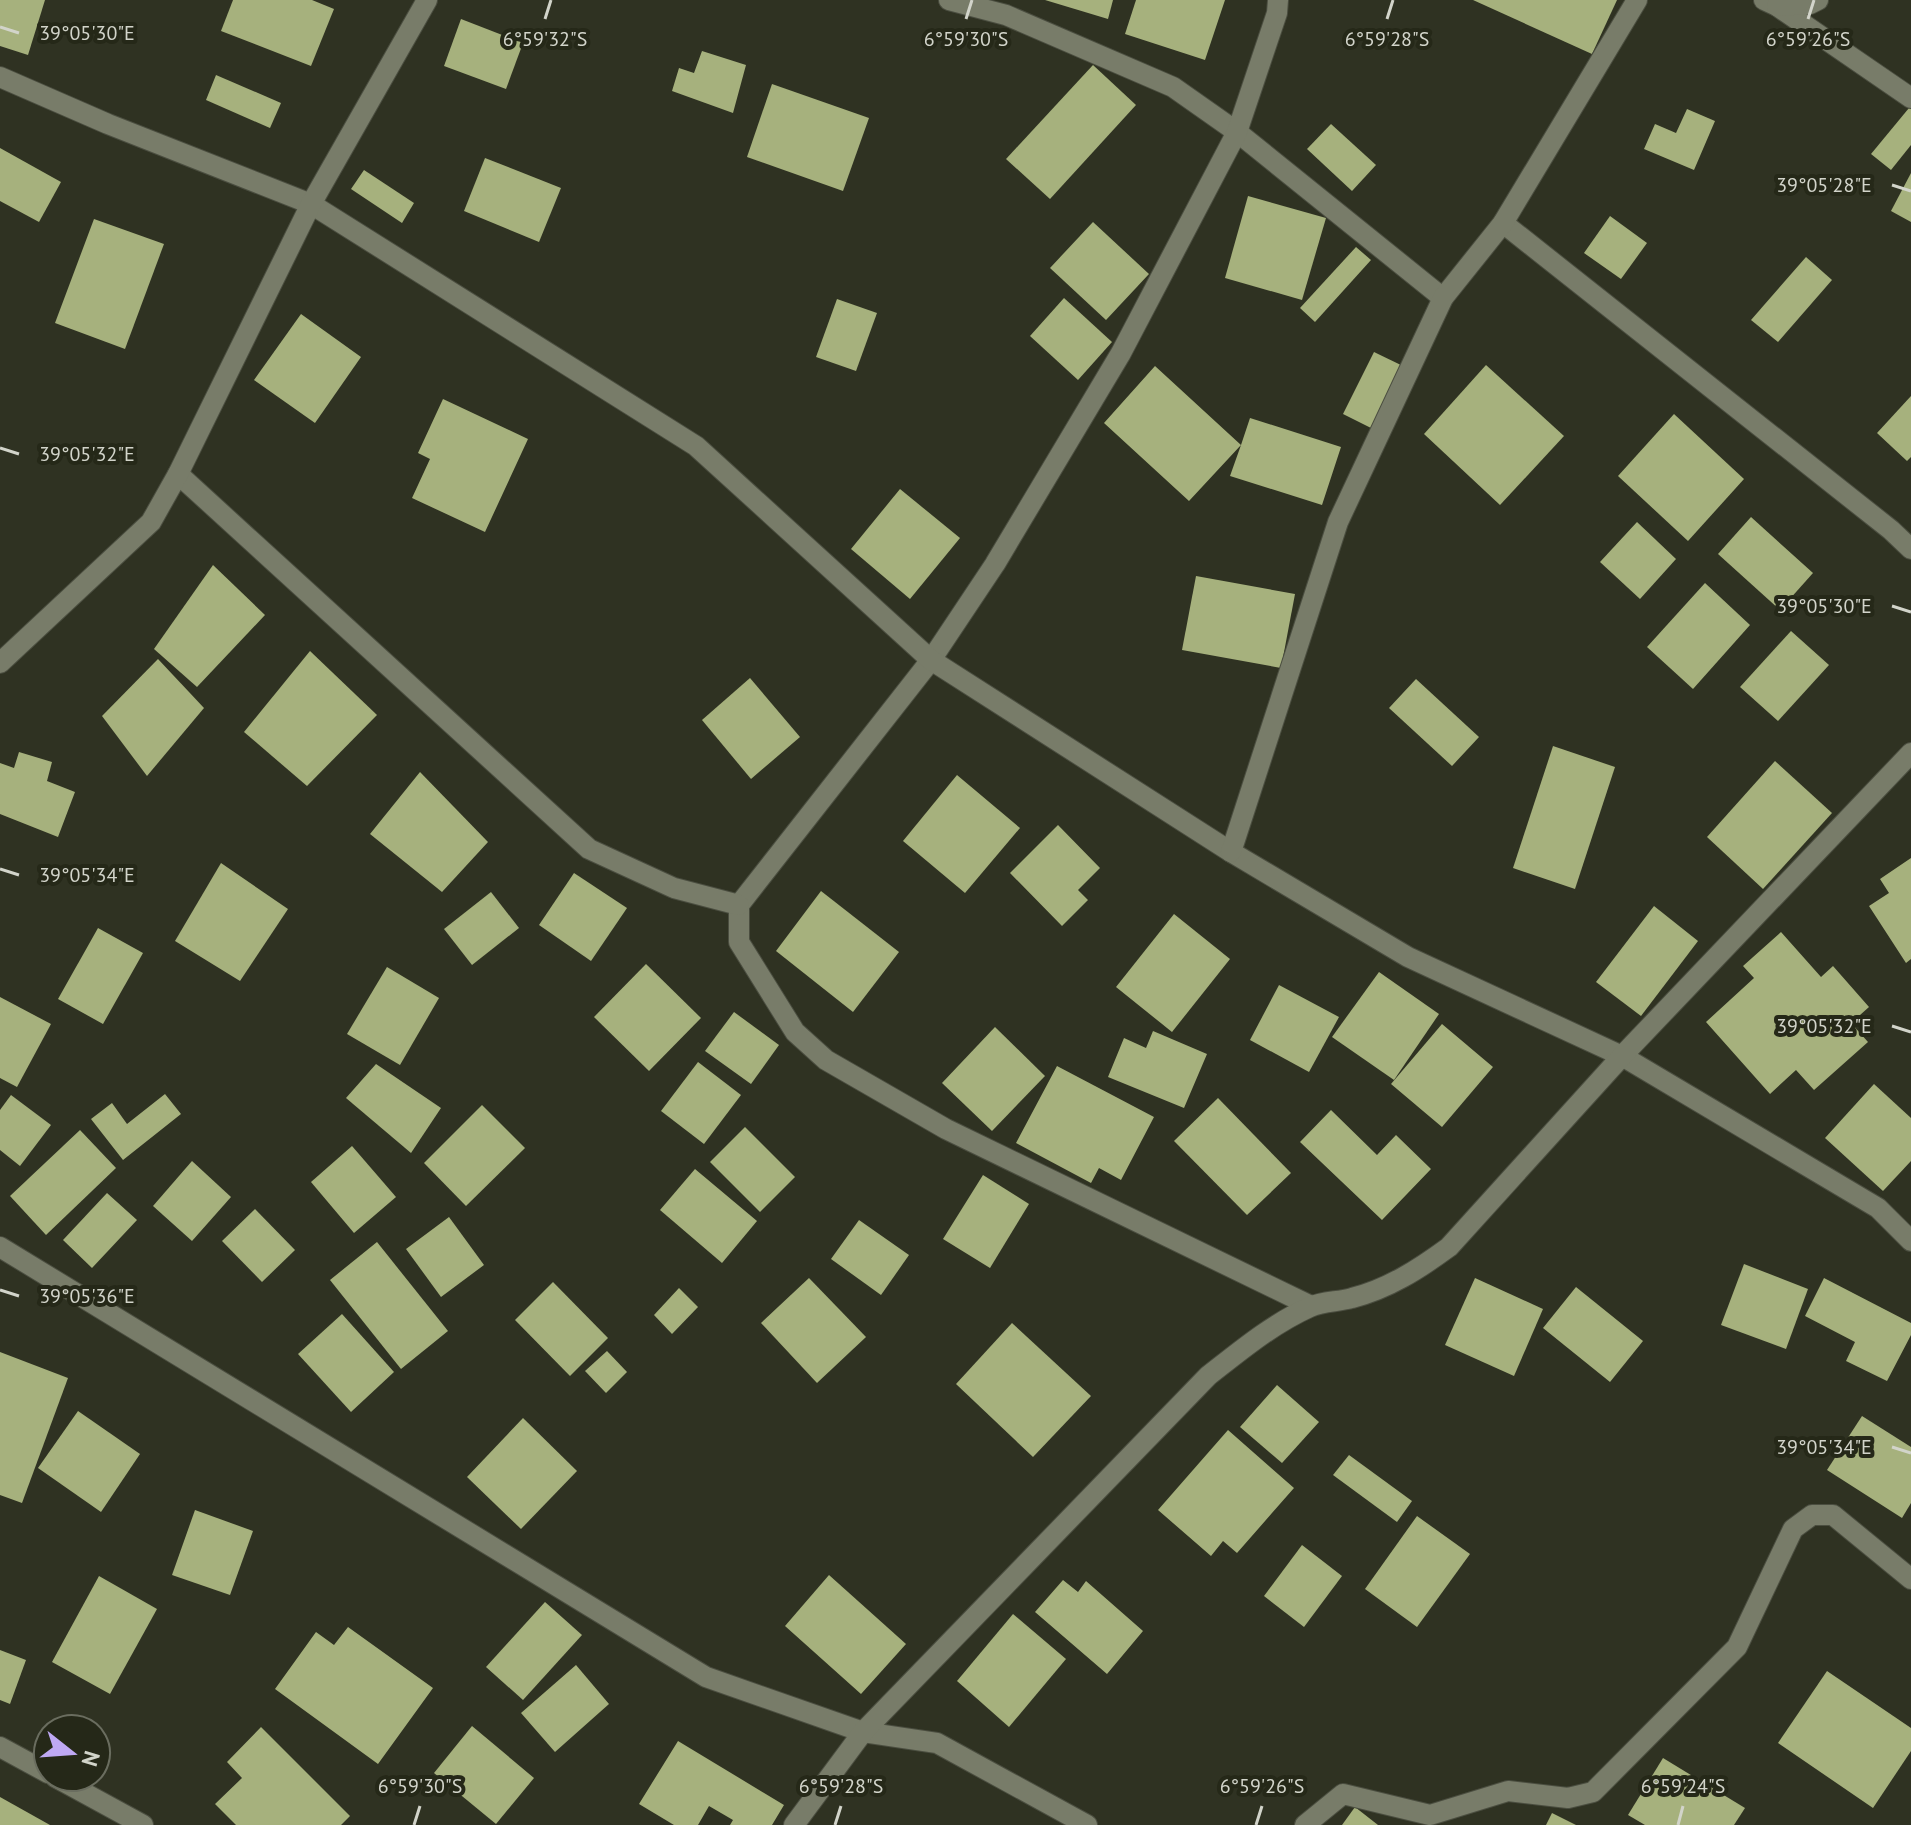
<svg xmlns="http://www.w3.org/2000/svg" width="1911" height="1825" font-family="'PT Sans',sans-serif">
  <rect width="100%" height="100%" fill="#2f3222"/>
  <g fill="#a6b17d">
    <polygon points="0,0 45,0 28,55 0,46"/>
    <polygon points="233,0 312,0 334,9 311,66 221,31"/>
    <polygon points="1045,0 1113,0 1108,19"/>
    <polygon points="1136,0 1225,0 1205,60 1125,34"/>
    <polygon points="1473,0 1617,0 1592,54"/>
    <polygon points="461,19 523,43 506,89 444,66"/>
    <polygon points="702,51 746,65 733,113 672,91 679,68 694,73"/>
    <polygon points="1093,65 1136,105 1050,199 1006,159"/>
    <polygon points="216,75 281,103 270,128 206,100"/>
    <polygon points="772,84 869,118 843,191 747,157"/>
    <polygon points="1909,108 1911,109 1911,145 1891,170 1871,154"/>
    <polygon points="1687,109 1715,121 1694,170 1644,149 1655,124 1676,133"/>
    <polygon points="1331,124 1376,165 1352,191 1307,149"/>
    <polygon points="0,148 61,182 39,222 0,201"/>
    <polygon points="485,158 561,188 539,242 464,211"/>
    <polygon points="364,170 414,203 402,223 351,189"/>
    <polygon points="1911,173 1911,222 1891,211"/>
    <polygon points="1248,196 1326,218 1302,300 1225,278"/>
    <polygon points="1610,216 1647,243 1621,279 1584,253"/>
    <polygon points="94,219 164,244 125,349 55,323"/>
    <polygon points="1093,222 1149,274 1106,320 1050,268"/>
    <polygon points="1356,247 1371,260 1315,322 1300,308"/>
    <polygon points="1806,257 1832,280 1778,342 1751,320"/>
    <polygon points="1064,298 1112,342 1078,380 1030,336"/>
    <polygon points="837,299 877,313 856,371 816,357"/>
    <polygon points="301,314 361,357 315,423 254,380"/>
    <polygon points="1374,352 1405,367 1375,430 1343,414"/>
    <polygon points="1486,365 1564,436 1500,505 1424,434"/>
    <polygon points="1155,366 1241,445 1250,418 1341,447 1322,505 1230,476 1241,445 1189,501 1104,423"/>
    <polygon points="1911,396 1911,457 1907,461 1877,433"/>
    <polygon points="443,399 528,439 485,532 412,498 430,459 418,453"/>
    <polygon points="1674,414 1744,479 1688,541 1618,476"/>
    <polygon points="900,489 960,538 910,599 851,549"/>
    <polygon points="1751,517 1813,573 1780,610 1718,554"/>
    <polygon points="1637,522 1676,559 1640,599 1600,562"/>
    <polygon points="213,565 265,615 197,687 154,649"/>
    <polygon points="1196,576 1295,594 1281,668 1182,650"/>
    <polygon points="1705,583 1750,625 1693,689 1647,647"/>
    <polygon points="1791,631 1829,665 1778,721 1740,687"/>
    <polygon points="310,651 377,715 307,786 244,732"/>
    <polygon points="158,659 204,708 147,776 102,716"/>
    <polygon points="750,678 800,737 751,779 702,720"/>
    <polygon points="1416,679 1479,737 1452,766 1389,708"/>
    <polygon points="1553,746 1615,767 1575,889 1513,868"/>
    <polygon points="19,752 52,762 47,781 75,792 58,837 0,814 0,763 14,768"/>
    <polygon points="1775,761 1832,813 1763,889 1707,837"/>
    <polygon points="420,772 488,842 442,892 370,834"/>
    <polygon points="957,775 1020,828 965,893 903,841"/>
    <polygon points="1058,825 1100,868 1078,890 1088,900 1062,926 1010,873"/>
    <polygon points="1911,858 1911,959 1906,963 1869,906 1889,893 1880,879"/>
    <polygon points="221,863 288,909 240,981 175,941"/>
    <polygon points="574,873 627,908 591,961 539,925"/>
    <polygon points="821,891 899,952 853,1012 776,951"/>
    <polygon points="491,892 519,928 472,965 444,929"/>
    <polygon points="1654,906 1698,941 1641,1016 1596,982"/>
    <polygon points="1174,914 1230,959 1172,1032 1116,987"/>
    <polygon points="98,928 143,953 103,1024 58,999"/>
    <polygon points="1781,932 1821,977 1833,966 1869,1007 1851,1023 1868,1042 1814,1090 1796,1070 1770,1094 1706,1022 1754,978 1743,966"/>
    <polygon points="646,964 701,1018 649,1071 594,1017"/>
    <polygon points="387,967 439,998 400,1065 347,1034"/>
    <polygon points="1379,972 1439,1014 1394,1080 1332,1037"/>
    <polygon points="1279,985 1339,1017 1309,1072 1250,1040"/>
    <polygon points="0,997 51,1024 17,1087 0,1078"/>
    <polygon points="734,1012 779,1045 751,1084 705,1051"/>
    <polygon points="1442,1024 1493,1067 1442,1127 1391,1084"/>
    <polygon points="995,1027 1045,1076 992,1131 942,1083"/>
    <polygon points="1153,1031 1207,1054 1184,1108 1108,1077 1124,1038 1146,1048"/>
    <polygon points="698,1062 741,1095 704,1144 661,1111"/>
    <polygon points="376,1064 441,1108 411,1153 346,1098"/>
    <polygon points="1057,1066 1154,1117 1121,1180 1099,1168 1091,1183 1016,1143"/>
    <polygon points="1874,1084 1911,1118 1911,1161 1883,1191 1825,1138"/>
    <polygon points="165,1094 181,1114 123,1160 91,1119 112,1103 127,1124"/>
    <polygon points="11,1095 51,1125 20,1166 0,1150 0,1110"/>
    <polygon points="1218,1098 1291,1173 1247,1215 1174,1141"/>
    <polygon points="482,1105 525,1148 466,1206 424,1163"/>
    <polygon points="1331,1110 1377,1155 1396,1135 1431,1169 1382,1220 1300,1142"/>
    <polygon points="745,1127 795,1177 760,1212 710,1162"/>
    <polygon points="80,1130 116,1168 46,1235 10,1196"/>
    <polygon points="352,1146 396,1197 354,1233 311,1182"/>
    <polygon points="192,1161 231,1197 192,1241 153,1206"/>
    <polygon points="695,1169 757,1221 722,1263 660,1210"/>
    <polygon points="983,1175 1029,1204 990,1268 943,1239"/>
    <polygon points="107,1193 137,1220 92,1268 63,1240"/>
    <polygon points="255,1209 295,1250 262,1282 222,1241"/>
    <polygon points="449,1217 484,1265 441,1297 406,1249"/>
    <polygon points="859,1220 909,1255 881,1295 831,1259"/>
    <polygon points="377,1242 448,1331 401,1369 330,1280"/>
    <polygon points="1744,1264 1808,1289 1786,1349 1721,1325"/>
    <polygon points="809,1278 866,1337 817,1383 761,1323"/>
    <polygon points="1475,1278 1543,1309 1514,1376 1445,1345"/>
    <polygon points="1824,1278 1911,1323 1911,1335 1887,1381 1846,1361 1855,1342 1805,1316"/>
    <polygon points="553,1282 608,1338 570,1376 515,1320"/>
    <polygon points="1576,1287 1643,1341 1610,1382 1543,1328"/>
    <polygon points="679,1288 698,1307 672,1334 654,1315"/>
    <polygon points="342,1314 394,1372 351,1412 298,1354"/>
    <polygon points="1012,1323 1091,1396 1033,1457 956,1384"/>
    <polygon points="607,1351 627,1372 606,1393 585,1371"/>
    <polygon points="0,1352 68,1378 22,1503 0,1495"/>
    <polygon points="1277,1385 1319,1422 1282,1463 1240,1427"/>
    <polygon points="78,1411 140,1454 101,1512 38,1468"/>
    <polygon points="1862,1416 1911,1447 1911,1503 1902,1518 1827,1470"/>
    <polygon points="523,1418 577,1471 521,1529 467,1477"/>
    <polygon points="1228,1430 1294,1488 1237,1553 1223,1541 1211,1556 1158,1510"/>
    <polygon points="1349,1455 1412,1501 1397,1522 1333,1475"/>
    <polygon points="195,1510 253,1531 230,1595 172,1575"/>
    <polygon points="1417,1516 1470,1554 1417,1627 1365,1589"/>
    <polygon points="1302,1545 1342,1576 1304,1627 1264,1596"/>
    <polygon points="829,1575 906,1644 861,1694 785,1626"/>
    <polygon points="99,1576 157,1609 110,1694 52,1662"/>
    <polygon points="1063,1580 1078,1592 1086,1581 1143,1631 1107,1674 1035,1612"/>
    <polygon points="545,1602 582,1635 523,1700 486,1667"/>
    <polygon points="1013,1614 1066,1659 1009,1727 957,1681"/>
    <polygon points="348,1627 433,1688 378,1764 275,1689 316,1632 334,1645"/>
    <polygon points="0,1650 26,1660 10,1704 0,1700"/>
    <polygon points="576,1665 609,1704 555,1752 521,1713"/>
    <polygon points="1827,1671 1911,1728 1911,1751 1873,1808 1778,1743"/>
    <polygon points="472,1726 534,1778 496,1824 434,1773"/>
    <polygon points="261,1727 350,1816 341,1825 236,1825 215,1804 242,1778 227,1762"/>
    <polygon points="678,1741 784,1805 772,1825 730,1825 733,1820 709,1806 698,1825 674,1825 639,1804"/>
    <polygon points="1663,1758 1745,1808 1734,1825 1645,1825 1628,1815"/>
    <polygon points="0,1797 50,1825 0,1825"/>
    <polygon points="1355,1807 1378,1825 1342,1825"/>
    <polygon points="1552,1813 1576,1825 1546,1825"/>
  </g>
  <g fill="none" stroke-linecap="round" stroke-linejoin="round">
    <g stroke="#4b4e40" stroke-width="22">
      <g id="street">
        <polyline points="949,0 1006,15 1173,87 1237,132 1443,298"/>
        <polyline points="1278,0 1277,13 1237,132 1121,353 995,564 931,660 739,905 739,942 795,1032 826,1060 946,1129 1311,1306"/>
        <polyline points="1764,0 1777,6 1911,98"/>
        <polyline points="1777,6 1810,4 1818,0"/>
        <polyline points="0,77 108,124 311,204 696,446 931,660 1231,852 1408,957 1622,1056 1878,1208 1911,1241"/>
        <polyline points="1503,223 1891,530 1911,549"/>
        <polyline points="178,474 589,849 674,888 739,905"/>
        <polyline points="0,663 151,522 178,474 311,204 427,0"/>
        <polyline points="1231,852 1338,522 1443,298 1503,223 1637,0"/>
        <polyline points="0,1247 706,1677 863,1732 937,1743 1087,1825"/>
        <polyline points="0,1747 48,1773"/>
        <polyline points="55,1777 143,1825"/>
        <path d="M794,1825l69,-93 345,-356c32,-25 64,-52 102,-69 13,-6 28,-5 42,-9 36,-9 67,-29 97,-51l173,-191 289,-303"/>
        <polyline points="1305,1825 1343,1794 1430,1815 1508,1791 1568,1798 1593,1792 1737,1647 1793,1529 1812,1515 1833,1515 1911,1579"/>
      </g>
    </g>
    <use href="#street" stroke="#787c69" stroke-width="20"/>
  </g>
  <path fill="none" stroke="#d2d4ca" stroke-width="3" d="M545,19l6,-19M966,19l6,-19M1387,19l6,-19M1808,19l6,-19M0,27l19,6M1892,185l19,6M0,448l19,6M1892,606l19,6M0,869l19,6M1892,1026l19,6M0,1290l19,6M1892,1447l19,6M414,1825l6,-19M835,1825l6,-19M1256,1825l6,-19M1678,1825l5,-19"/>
  <g font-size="20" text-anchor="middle" fill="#d2d4ca" stroke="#252818" stroke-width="8" stroke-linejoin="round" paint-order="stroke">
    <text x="87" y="40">39°05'30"E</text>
    <text x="545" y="46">6°59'32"S</text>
    <text x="966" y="46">6°59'30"S</text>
    <text x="1387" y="46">6°59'28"S</text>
    <text x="1808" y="46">6°59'26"S</text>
    <text x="1824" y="192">39°05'28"E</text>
    <text x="87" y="461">39°05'32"E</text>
    <text x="1824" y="613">39°05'30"E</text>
    <text x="87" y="882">39°05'34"E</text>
    <text x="1824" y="1033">39°05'32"E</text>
    <text x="87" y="1303">39°05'36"E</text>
    <text x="1824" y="1454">39°05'34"E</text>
    <text x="420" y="1793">6°59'30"S</text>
    <text x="841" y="1793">6°59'28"S</text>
    <text x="1262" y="1793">6°59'26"S</text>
    <text x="1683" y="1793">6°59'24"S</text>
  </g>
  <g transform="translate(72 1753) rotate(107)"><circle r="38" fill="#252818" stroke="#6a6d5f" stroke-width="2"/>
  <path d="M0-6L14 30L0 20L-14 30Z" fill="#bfa9f4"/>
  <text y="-12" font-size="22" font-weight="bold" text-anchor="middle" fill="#d2d4ca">N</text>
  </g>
</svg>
